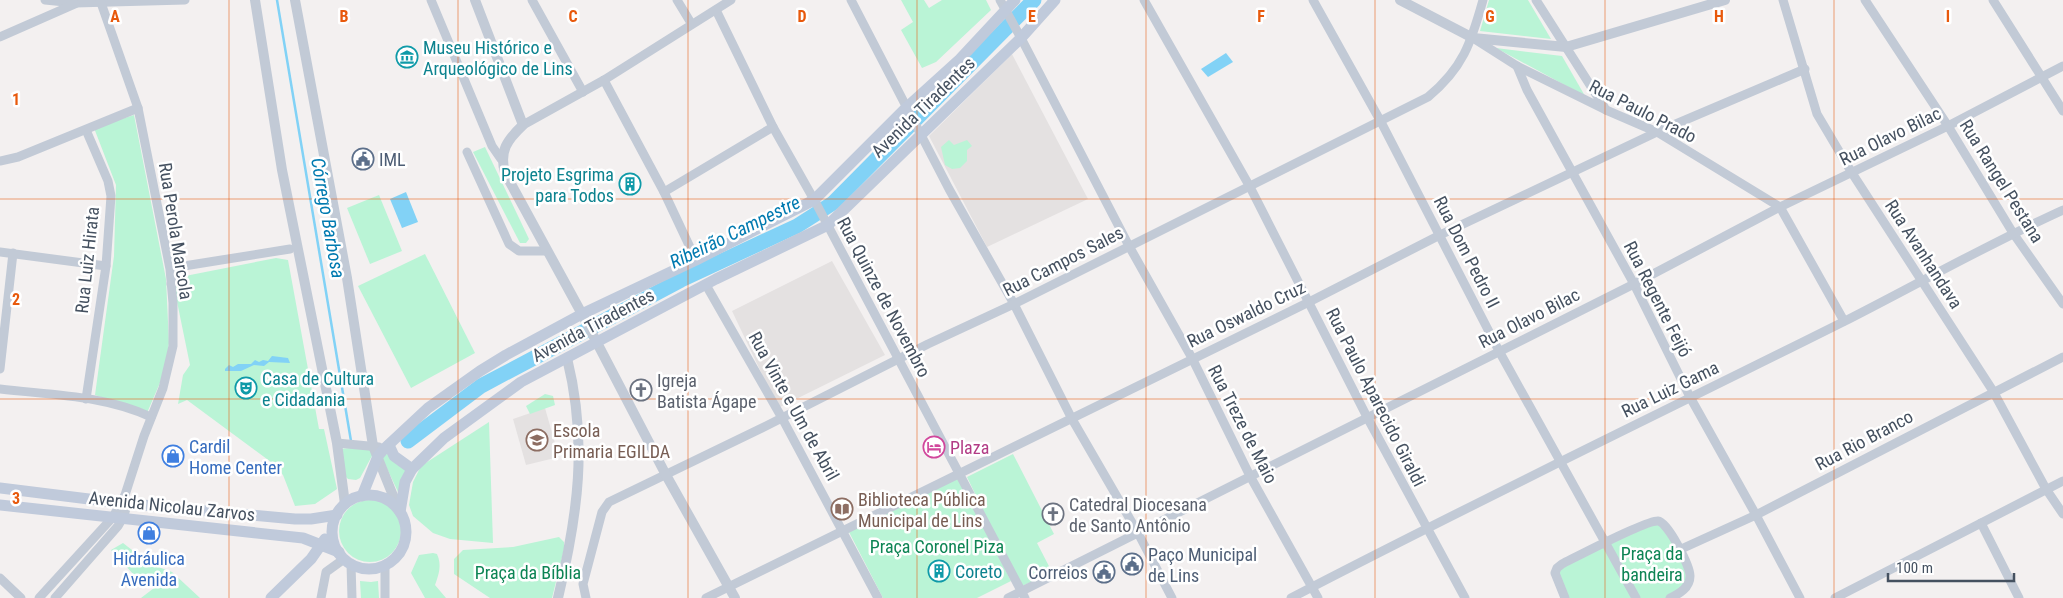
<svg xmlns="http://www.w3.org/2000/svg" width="2063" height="598" font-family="'Roboto Condensed',sans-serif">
  <rect width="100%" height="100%" fill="#f3f0f0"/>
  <g fill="#e4e1e1">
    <polygon points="1012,54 1088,199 987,247 929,136"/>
    <polygon points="832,261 885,355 778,408 732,311"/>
    <polygon points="545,408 559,457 526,465 513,419"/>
  </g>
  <g fill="#baf4d6">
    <polygon points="901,0 924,0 929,8 942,0 986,0 991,10 936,62 922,68 901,30 913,22"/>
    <polygon points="1489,0 1528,0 1551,39 1480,31"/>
    <polygon points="1496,48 1562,56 1585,96"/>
    <polygon points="134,115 166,279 169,343 165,371 147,413 95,395 114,256 116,185 94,128"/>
    <polygon points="949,140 954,145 967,140 972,146 967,150 967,161 960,168 952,169 945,165 941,147"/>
    <polygon points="485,147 529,239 526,243 520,243 473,152"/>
    <polygon points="379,195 402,251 370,264 347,208"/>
    <polygon points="425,254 475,353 411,388 358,286"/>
    <polygon points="276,258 288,260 319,429 324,429 337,489 315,504 295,506 283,475 271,462 187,400 178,404 183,375 190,365 174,287 180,277"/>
    <polygon points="545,394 553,396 555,405 530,414 526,406"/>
    <polygon points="489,422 493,543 450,539 433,533 413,516 409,505 413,482 421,466"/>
    <polygon points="370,446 373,454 360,478 356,480 348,479 345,476 339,449"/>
    <polygon points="389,453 407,470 398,492 383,460 383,456"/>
    <polygon points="1013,454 1054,534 1037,543 1052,572 1020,587 967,477"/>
    <polygon points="959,477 1011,581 977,598 883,598 849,532"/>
    <circle cx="370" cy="531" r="31"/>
    <polygon points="1658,522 1683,559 1687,583 1668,598 1637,598 1608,543"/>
    <polygon points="559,537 564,542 564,549 552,598 490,598 454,574 454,559 463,550 513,547"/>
    <polygon points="123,543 150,564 172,572 200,598 141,598 158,585 156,581 135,576 111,550"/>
    <polygon points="1606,544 1634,598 1567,598 1558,569"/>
    <path d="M433,553l4,1c5,11 2,20 -2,31l11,13h-21l-14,-25 8,-18z"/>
    <polygon points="360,581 371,582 378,581 379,598 361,598"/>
  </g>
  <g fill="#82d2f6">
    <polygon points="1226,53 1233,62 1208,77 1201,69"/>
    <polygon points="406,192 418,222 402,228 390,199"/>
    <polygon points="272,356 288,358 290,363 269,362 264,366 254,365 241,371 225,371 225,369 229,365 233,367 238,364 251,364 255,360 259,362 263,360 268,361"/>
  </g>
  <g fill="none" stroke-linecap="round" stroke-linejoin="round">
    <polyline stroke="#82d2f6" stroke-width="2.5" points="277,0 351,441"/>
    <polyline stroke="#82d2f6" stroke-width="15" points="408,441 481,386 681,280 797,226 833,203 1034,0"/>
    <g stroke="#c2cad6" stroke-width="9">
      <polyline points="45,0 75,3 185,0"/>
      <polyline points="431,0 492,146 501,159"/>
      <polyline points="532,0 583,92"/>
      <polyline points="677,0 691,23"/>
      <polyline points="851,0 949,189 1014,304 1072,419 1138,533 1172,598"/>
      <polyline points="1000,0 1021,38 1129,246 1192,358 1250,476 1318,598"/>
      <polyline points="1144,0 1250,187 1367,417 1465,598"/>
      <polyline points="1313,0 1381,122 1499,351 1636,598"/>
      <polyline points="1536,0 1606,110"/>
      <polyline points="1783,0 1817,114 1852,173 1993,391 2046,489 2063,514"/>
      <polyline points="1865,0 1948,126 2013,233 2063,304"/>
      <polyline points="1993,0 2063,111"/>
      <polyline points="716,10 773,127 817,205 1025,598"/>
      <polyline points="0,37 75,4"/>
      <polyline points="1473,38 1517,66 1606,110 1657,132 1780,207 1844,321"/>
      <polyline points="1517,66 1527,90 1634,284 1690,397 1756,515 1800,598"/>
      <polyline points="604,80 664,192 696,260"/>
      <polyline points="523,125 604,80 731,0"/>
      <polyline points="86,130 108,181 111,196 106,266 86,399"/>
      <polyline points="467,152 509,244 519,251 547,251"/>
      <polyline points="0,161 18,157 138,108"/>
      <polyline points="664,192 773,127"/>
      <polyline points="0,252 106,266"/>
      <polyline points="171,284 184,266 290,249"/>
      <polyline points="706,285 782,418 878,598"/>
      <polyline points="0,369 13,253"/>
      <path d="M0,389c50,6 104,6 151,28"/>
      <polyline points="337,443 379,447"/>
      <polyline points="1981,523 2019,598"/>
      <polyline points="1679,550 1756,515 2063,357"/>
      <polyline points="351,564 352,598"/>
      <polyline points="385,565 385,598"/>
      <polyline points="0,578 21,598"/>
      <polyline points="39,598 113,517 125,495 144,436 163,388 173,346 173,303 170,269 138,108 100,0"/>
      <path d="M55,598l63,-72c5,-8 10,-17 8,-27"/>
      <polyline points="321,598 326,572 344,559"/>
      <path d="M586,598l-3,-14 19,-72 7,-10 159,-77 160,-81 86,-40 414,-207c35,-29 43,-54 55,-97"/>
      <polyline points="706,598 1309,302 1440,235 1657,132 1805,69"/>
      <polyline points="1008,598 1634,284 1780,207 1948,126 2063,66"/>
      <path d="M1291,598c182,-95 368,-184 552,-276 73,-37 145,-78 220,-112"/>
      <path d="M1565,598l-10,-25 2,-5 5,-4c16,-8 84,-44 96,-43 10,1 32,45 32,55 0,12 -11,18 -20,22"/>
      <polyline points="1835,598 2063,481"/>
    </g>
    <g stroke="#c2cad6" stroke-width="10">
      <polyline points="255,0 282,170 337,443 345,504"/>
      <polyline points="295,0 347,278 373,446 398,508"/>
      <path d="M475,0l48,125c-16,15 -24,26 -18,48l77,141 84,161 69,123"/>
      <polyline points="1400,0 1473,38 1566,47 1725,0"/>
      <path d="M558,598c20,-84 30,-155 9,-240"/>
    </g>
    <g stroke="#c0cadb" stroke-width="11">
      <polyline points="389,445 394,456 412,469"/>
      <polyline points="0,488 121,503 295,519 311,519 337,515"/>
      <circle cx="369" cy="532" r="37"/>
      <polyline points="362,496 378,456 384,449 428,408 480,371 506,355 582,314 696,260 814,200 907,107 960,59 1015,0"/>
      <polyline points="0,505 303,538 339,552"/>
      <polyline points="400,512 405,482 412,469 444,438 521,382 716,279 828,225 1021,38 1055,0"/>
      <polyline points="271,598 311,559 325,539"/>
    </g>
  </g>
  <path fill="none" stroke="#e8590c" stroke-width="1" stroke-opacity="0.55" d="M229,0v598M458,0v598M688,0v598M917,0v598M1146,0v598M1375,0v598M1605,0v598M1834,0v598M0,199h2063M0,399h2063"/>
  <defs>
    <g id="museum-ring" transform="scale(1.125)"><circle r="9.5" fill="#fff" stroke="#0f9aa8" stroke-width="1.5"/><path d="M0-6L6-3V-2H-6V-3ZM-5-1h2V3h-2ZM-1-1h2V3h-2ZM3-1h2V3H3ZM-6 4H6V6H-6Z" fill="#0f9aa8"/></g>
    <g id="civic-ring" transform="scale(1.125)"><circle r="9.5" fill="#fff" stroke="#5c6f8a" stroke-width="1.5"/><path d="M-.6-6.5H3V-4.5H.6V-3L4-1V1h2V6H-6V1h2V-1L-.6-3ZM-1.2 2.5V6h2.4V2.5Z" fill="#5c6f8a"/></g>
    <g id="building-ring" transform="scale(1.125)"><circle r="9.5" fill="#fff" stroke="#0f9aa8" stroke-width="1.5"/><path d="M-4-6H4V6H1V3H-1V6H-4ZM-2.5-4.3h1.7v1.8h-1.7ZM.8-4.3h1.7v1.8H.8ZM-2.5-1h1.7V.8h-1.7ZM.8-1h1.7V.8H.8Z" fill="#0f9aa8"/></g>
    <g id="theatre-ring" transform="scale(1.125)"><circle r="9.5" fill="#fff" stroke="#0f9aa8" stroke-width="1.5"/><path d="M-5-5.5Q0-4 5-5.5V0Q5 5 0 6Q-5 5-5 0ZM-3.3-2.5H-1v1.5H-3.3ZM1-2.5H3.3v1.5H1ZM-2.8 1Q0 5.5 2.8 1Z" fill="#0f9aa8"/></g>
    <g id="church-ring" transform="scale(1.125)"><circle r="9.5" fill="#fff" stroke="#6b7280" stroke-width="1.5"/><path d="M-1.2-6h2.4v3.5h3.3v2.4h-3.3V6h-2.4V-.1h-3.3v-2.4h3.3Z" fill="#6b7280"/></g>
    <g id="school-ring" transform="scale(1.125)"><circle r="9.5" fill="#fff" stroke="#8d6e63" stroke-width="1.5"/><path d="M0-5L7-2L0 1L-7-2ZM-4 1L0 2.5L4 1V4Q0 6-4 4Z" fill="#8d6e63"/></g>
    <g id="hotel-ring" transform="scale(1.125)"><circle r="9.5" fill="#fff" stroke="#d1479c" stroke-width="1.5"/><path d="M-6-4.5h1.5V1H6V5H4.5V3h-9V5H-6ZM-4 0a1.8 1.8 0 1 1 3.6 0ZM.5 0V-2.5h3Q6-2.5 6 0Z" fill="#d1479c"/></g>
    <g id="shop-ring" transform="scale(1.125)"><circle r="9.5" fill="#fff" stroke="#3f7fe0" stroke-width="1.5"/><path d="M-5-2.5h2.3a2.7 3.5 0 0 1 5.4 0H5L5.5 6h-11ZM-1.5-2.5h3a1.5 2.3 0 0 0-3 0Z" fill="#3f7fe0"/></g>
    <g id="library-ring" transform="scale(1.125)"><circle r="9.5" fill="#fff" stroke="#8d6e63" stroke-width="1.5"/><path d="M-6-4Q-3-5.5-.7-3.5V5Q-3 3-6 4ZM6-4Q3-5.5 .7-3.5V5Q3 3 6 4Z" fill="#8d6e63"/></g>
  </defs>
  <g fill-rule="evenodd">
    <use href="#museum-ring" x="407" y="57"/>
    <use href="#civic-ring" x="363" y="159"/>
    <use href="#building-ring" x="630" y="184"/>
    <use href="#theatre-ring" x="246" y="388"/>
    <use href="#church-ring" x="641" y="390"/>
    <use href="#school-ring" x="537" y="440"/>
    <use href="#hotel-ring" x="934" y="447"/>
    <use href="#shop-ring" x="173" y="456"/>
    <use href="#library-ring" x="842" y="509"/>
    <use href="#church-ring" x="1053" y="514"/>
    <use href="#shop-ring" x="149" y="533"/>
    <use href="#civic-ring" x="1132" y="564"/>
    <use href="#building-ring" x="939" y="571"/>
    <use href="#civic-ring" x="1104" y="572"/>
  </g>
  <g text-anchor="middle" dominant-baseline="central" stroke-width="5" stroke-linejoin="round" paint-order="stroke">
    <g font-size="18" fill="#0d838f" stroke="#fff" text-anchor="start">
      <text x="423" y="47">Museu Histórico e<tspan x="423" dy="21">Arqueológico de Lins</tspan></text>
      <text x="614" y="174" text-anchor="end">Projeto Esgrima<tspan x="614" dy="21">para Todos</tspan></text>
      <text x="262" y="378">Casa de Cultura<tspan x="262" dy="21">e Cidadania</tspan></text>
      <text x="955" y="571">Coreto</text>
    </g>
    <g font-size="18" fill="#455160" stroke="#fff">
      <text transform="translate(923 107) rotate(-44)">Avenida Tiradentes</text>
      <text transform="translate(1643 111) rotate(27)">Rua Paulo Prado</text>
      <text transform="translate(1890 136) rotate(-26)">Rua Olavo Bilac</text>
      <text transform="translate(2002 181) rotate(58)">Rua Rangel Pestana</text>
      <text transform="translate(176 231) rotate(81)">Rua Perola Marcola</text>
      <text transform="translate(1467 252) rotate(63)">Rua Dom Pedro II</text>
      <text transform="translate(1924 254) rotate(57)">Rua Avanhandava</text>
      <text transform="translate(87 260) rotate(-84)">Rua Luiz Hirata</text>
      <text transform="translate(1063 261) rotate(-27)">Rua Campos Sales</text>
      <text transform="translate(884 297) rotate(62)">Rua Quinze de Novembro</text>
      <text transform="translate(1658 299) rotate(63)">Rua Regente Feijó</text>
      <text transform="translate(1246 314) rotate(-26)">Rua Oswaldo Cruz</text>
      <text transform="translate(1529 318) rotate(-27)">Rua Olavo Bilac</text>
      <text transform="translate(593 325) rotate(-28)">Avenida Tiradentes</text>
      <text transform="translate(1670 389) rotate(-26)">Rua Luiz Gama</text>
      <text transform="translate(1376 397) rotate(63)">Rua Paulo Aparecido Giraldi</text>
      <text transform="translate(794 406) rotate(61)">Rua Vinte e Um de Abril</text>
      <text transform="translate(1243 424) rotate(63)">Rua Treze de Maio</text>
      <text transform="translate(1864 440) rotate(-28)">Rua Rio Branco</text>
      <text transform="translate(172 506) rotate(6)">Avenida Nicolau Zarvos</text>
    </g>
    <g font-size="18" fill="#4e5e75" stroke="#fff" text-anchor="start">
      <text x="379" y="159">IML</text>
      <text x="1148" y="554">Paço Municipal<tspan x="1148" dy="21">de Lins</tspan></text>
      <text x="1088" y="572" text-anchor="end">Correios</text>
    </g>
    <g font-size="18" fill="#5b616d" stroke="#fff" text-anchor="start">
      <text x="657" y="380">Igreja<tspan x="657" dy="21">Batista Ágape</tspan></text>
      <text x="1069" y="504">Catedral Diocesana<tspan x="1069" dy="21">de Santo Antônio</tspan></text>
    </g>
    <g font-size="18" fill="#785e54" stroke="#fff" text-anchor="start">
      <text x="553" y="430">Escola<tspan x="553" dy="21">Primaria EGILDA</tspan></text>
      <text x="858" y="499">Biblioteca Pública<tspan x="858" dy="21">Municipal de Lins</tspan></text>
    </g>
    <g font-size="18" fill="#366cbe" stroke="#fff" text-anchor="start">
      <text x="189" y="446">Cardil<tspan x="189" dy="21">Home Center</tspan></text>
      <text x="149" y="558" text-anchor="middle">Hidráulica<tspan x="149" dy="21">Avenida</tspan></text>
    </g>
    <g font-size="18" fill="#b23c85" stroke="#fff" text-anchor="start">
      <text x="950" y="447">Plaza</text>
    </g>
    <g font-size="18" fill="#0d8454" stroke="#fff">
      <text x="937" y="546">Praça Coronel Piza</text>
      <text x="1652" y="553">Praça da<tspan x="1652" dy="21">bandeira</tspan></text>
      <text x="528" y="572">Praça da Bíblia</text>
    </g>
    <g font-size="19" font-style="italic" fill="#017ab0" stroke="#fff">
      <text transform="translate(328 218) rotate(80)">Córrego Barbosa</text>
      <text transform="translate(735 232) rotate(-26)">Ribeirão Campestre</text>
    </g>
  </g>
  <g font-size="16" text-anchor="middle" font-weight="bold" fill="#e8590c" stroke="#fff" stroke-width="5" stroke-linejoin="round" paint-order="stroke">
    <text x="115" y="22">A</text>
    <text x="344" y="22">B</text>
    <text x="573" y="22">C</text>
    <text x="802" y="22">D</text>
    <text x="1032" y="22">E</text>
    <text x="1261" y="22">F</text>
    <text x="1490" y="22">G</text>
    <text x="1719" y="22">H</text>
    <text x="1948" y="22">I</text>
    <text x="16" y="105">1</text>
    <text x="16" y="305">2</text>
    <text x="16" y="504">3</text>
  </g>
  <path d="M1888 573v8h126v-8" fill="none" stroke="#455160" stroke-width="2.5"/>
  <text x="1896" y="573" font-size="15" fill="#455160" stroke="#ffffff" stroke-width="4" paint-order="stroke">100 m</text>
</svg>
